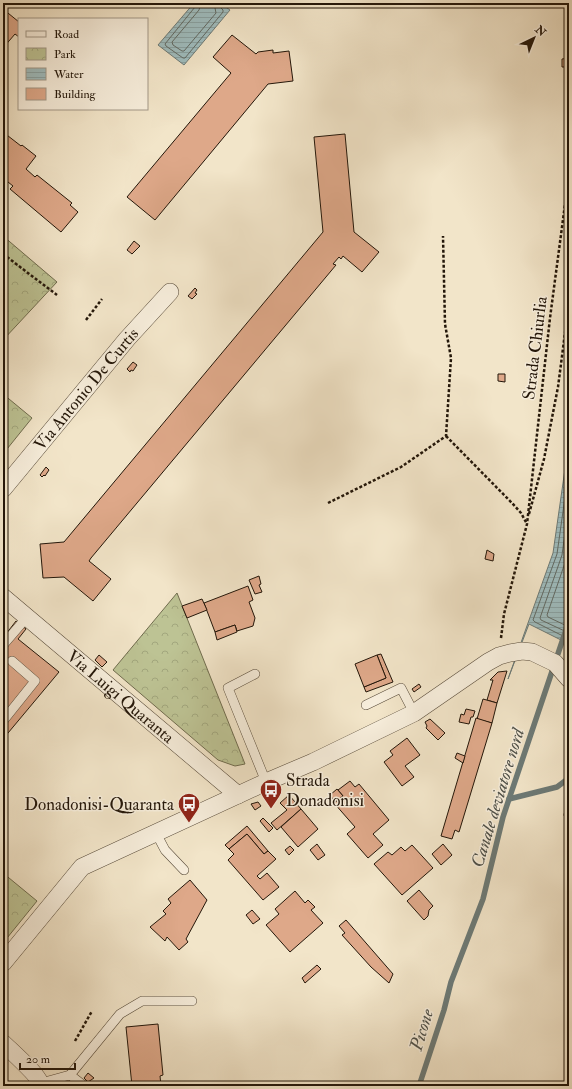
<svg xmlns="http://www.w3.org/2000/svg" width="572" height="1089" font-family="'IM FELL Double Pica',serif">
  <defs>
    <pattern id="park-crowns" width="20" height="18" patternUnits="userSpaceOnUse"><rect width="20" height="18" fill="#bdc394"/><path d="M2 6a3 3 0 1 1 6 0M12 15a3 3 0 1 1 6 0" fill="none" stroke="#a2a77e"/></pattern>
    <pattern id="water-rules" width="6" height="5" patternUnits="userSpaceOnUse"><rect width="6" height="5" fill="#9fbdbf"/><path d="M0 2.5h6" fill="none" stroke="#89a2a3"/></pattern>
  </defs>
  <rect width="100%" height="100%" fill="#f2e5c9"/>
  <filter id="stains"><feTurbulence type="fractalNoise" baseFrequency=".005" numOctaves="4"/><feColorMatrix values="0 0 0 0 .2 0 0 0 0 .09 0 0 0 0 .02 0 0 0 .5 -.17"/></filter>
  <radialGradient id="worn" r=".72"><stop offset=".6" stop-color="#630" stop-opacity="0"/><stop offset="1" stop-color="#630" stop-opacity=".3"/></radialGradient>
  <g fill="url(#park-crowns)" stroke="#706c4e">
    <polygon points="3,236 57,282 3,340"/>
    <polygon points="3,394 32,418 3,454"/>
    <polygon points="177,593 245,764 235,766 218,760 113,670"/>
    <polygon points="3,873 37,901 3,943"/>
  </g>
  <g fill="url(#water-rules)" stroke="#6d7a76">
    <polygon points="194,3 220,3 230,10 184,65 158,45"/>
    <polygon points="569,441 569,644 529,624 508,679 553,553"/>
  </g>
  <g fill="none" stroke-linecap="round" stroke-linejoin="round">
    <g stroke="#616a64" stroke-width="1">
      <polyline points="196,3 195,7 165,44 166,46 183,58 185,58 223,12 223,10 219,6 219,3"/>
      <polyline points="201,3 199,10 172,42 173,45 182,51 184,51 216,13 214,3"/>
      <polyline points="569,469 557,554 533,620 535,622 569,639"/>
      <polyline points="569,504 562,555 540,618 541,620 569,633"/>
      <polyline points="569,547 567,557 547,615 548,617 569,627"/>
    </g>
    <g stroke="#6d7a76" stroke-width="5.5">
      <polyline points="509,799 557,787 569,778"/>
      <polyline points="419,1086 444,1010 451,982 483,899 503,817 569,621"/>
    </g>
  </g>
  <g fill="#dea889" stroke="#231609">
    <polygon points="3,9 19,22 19,37 15,34 3,48"/>
    <polygon points="232,35 256,54 258,52 273,50 273,53 289,51 293,81 268,84 155,220 127,197 231,73 213,57"/>
    <polygon points="569,58 569,67 562,67 562,59"/>
    <polygon points="3,132 21,146 22,145 36,156 26,169 35,177 37,175 72,203 70,205 78,212 61,232 10,189 13,186 3,178"/>
    <polygon points="345,134 354,232 379,252 362,272 343,256 341,259 339,257 333,264 336,265 91,558 89,561 111,579 93,601 64,577 43,578 40,544 64,542 323,232 314,137"/>
    <polygon points="134,241 140,246 132,254 127,250"/>
    <polygon points="195,288 197,290 195,293 197,294 192,299 188,296"/>
    <polygon points="133,362 137,365 133,371 131,370 130,372 127,369"/>
    <polygon points="498,374 505,374 505,382 498,381"/>
    <polygon points="46,467 49,470 45,476 44,475 42,477 40,475"/>
    <polygon points="487,550 494,554 493,561 485,559"/>
    <polygon points="259,576 261,584 259,585 262,592 255,594 249,580"/>
    <polygon points="248,586 253,600 249,602 255,618 253,626 237,631 235,625 215,632 204,603"/>
    <polygon points="202,599 207,610 187,618 182,606"/>
    <polygon points="16,621 26,629 18,639 59,672 3,739 3,631 6,634"/>
    <polygon points="235,625 237,632 217,640 215,632"/>
    <polygon points="381,654 393,682 366,692 364,687 386,678 377,655"/>
    <polygon points="99,655 107,662 102,667 95,660"/>
    <polygon points="377,655 386,678 364,687 355,664"/>
    <polygon points="507,671 497,703 487,700 493,680 490,680 498,672"/>
    <polygon points="419,684 421,687 414,692 412,689"/>
    <polygon points="483,699 497,703 492,723 477,719"/>
    <polygon points="466,709 475,711 473,717 471,717 469,724 459,722 461,714 464,715"/>
    <polygon points="476,718 492,723 459,832 455,830 452,839 441,836"/>
    <polygon points="430,719 445,733 438,740 426,728 427,726 425,722"/>
    <polygon points="407,738 420,755 405,766 414,777 402,786 384,762 393,755 390,751"/>
    <polygon points="457,753 465,756 463,763 455,758"/>
    <polygon points="350,781 355,787 359,784 389,820 373,834 383,845 368,858 347,834 355,827 334,803 343,796 338,790"/>
    <polygon points="337,789 343,796 335,802 330,795"/>
    <polygon points="289,795 301,809 277,830 271,823 287,810 280,803"/>
    <polygon points="258,802 261,806 255,810 251,804"/>
    <polygon points="569,807 569,820 565,818 564,815 565,810"/>
    <polygon points="301,809 318,829 298,847 281,827"/>
    <polygon points="263,818 273,828 269,832 260,821"/>
    <polygon points="247,826 268,851 264,854 247,834 229,849 225,845"/>
    <polygon points="247,834 264,854 268,851 276,859 257,876 260,879 267,873 279,887 263,900 228,860 234,854 229,849"/>
    <polygon points="317,844 325,855 318,860 310,850"/>
    <polygon points="443,844 452,855 441,865 432,854"/>
    <polygon points="412,845 433,868 402,895 374,864 388,852 392,855 401,847 405,851"/>
    <polygon points="290,846 294,850 289,855 285,850"/>
    <polygon points="190,880 207,900 186,939 188,942 179,950 167,937 165,941 150,927 166,914 163,911 171,903 168,899"/>
    <polygon points="419,890 433,906 429,910 428,916 424,920 407,901"/>
    <polygon points="295,891 305,903 308,900 315,907 311,910 323,923 290,952 266,925 279,914 275,909"/>
    <polygon points="252,910 260,919 253,924 246,915"/>
    <polygon points="346,920 393,974 389,983 371,967 342,935 345,933 339,926"/>
    <polygon points="317,965 321,969 305,983 302,978"/>
    <polygon points="158,1024 163,1075 160,1076 161,1086 132,1086 126,1027"/>
    <polygon points="88,1073 94,1078 88,1082 84,1078"/>
  </g>
  <g fill="none" stroke-linecap="round" stroke-linejoin="round">
    <g stroke="#574a39" stroke-width="10">
      <g id="lane">
        <polyline points="3,645 27,617"/>
        <polyline points="255,674 228,688 266,782"/>
        <polyline points="366,705 401,688 414,713"/>
        <polyline points="3,721 35,681 12,661"/>
        <polyline points="156,833 165,850 184,870"/>
        <polyline points="70,1075 120,1014 142,1001 192,1001"/>
        <polyline points="41,1083 70,1075 83,1085 86,1086"/>
      </g>
    </g>
    <g stroke="#574a39" stroke-width="18">
      <g id="street">
        <path id="s1" d="M3,489l124,-150 43,-47"/>
        <path id="s2" d="M3,597l235,198"/>
        <polyline points="3,963 82,867 266,782 313,762 414,713 488,662 499,656 510,653 522,651 532,652 555,663 569,679"/>
        <path d="M3,1043c8,8 38,34 38,43"/>
      </g>
    </g>
    <g stroke="#231609" stroke-width="2.5" stroke-dasharray="3 2" stroke-linecap="butt">
      <polyline points="3,254 57,295"/>
      <polyline points="86,320 102,299"/>
      <polyline points="446,436 512,503 521,513 527,524"/>
      <polyline points="328,503 401,467 446,436 451,358 445,324 443,236"/>
      <polyline points="529,514 544,459 558,387 569,302"/>
      <polyline points="501,638 504,614 527,524 550,318 569,174"/>
      <polyline points="75,1041 92,1011"/>
    </g>
    <use href="#lane" stroke="#f7eedc" stroke-width="9"/>
    <use href="#street" stroke="#f7eedc" stroke-width="17"/>
  </g>
  <defs>
    <g id="bus-pin" transform="scale(1.15)"><path d="M0 17L-7.5 6A9.5 9.5 0 1 1 7.5 6Z" fill="#8f2418" stroke="#f7eedc"/><path d="M-5-6H5V4H4V6H2V4H-2V6H-4V4H-5ZM-3.5-4V0h7V-4ZM-3.5 1.2v1.5H-2V1.2ZM2 1.2v1.5H3.5V1.2Z" fill="#fff"/></g>
  </defs>
  <g fill-rule="evenodd">
    <use href="#bus-pin" x="271" y="790"/>
    <use href="#bus-pin" x="189" y="804"/>
  </g>
  <g text-anchor="middle" dominant-baseline="central" stroke-width="3" stroke-linejoin="round" paint-order="stroke">
    <g font-size="17" fill="#231609" stroke="#f7eedc">
      <text transform="translate(535 348) rotate(-83)">Strada Chiurlia</text>
      <text stroke="none"><textPath href="#s1" startOffset="130">Via Antonio De Curtis</textPath></text>
      <text stroke="none"><textPath href="#s2" startOffset="154">Via Luigi Quaranta</textPath></text>
    </g>
    <g font-size="17" fill="#231609" stroke="#f7eedc" text-anchor="start">
      <text x="286" y="780">Strada<tspan x="286" dy="20">Donadonisi</tspan></text>
      <text x="174" y="804" text-anchor="end">Donadonisi-Quaranta</text>
    </g>
    <g font-size="18" font-style="italic" fill="#4e5049" stroke="#f7eedc">
      <text transform="translate(498 798) rotate(-73)">Canale deviatore nord</text>
      <text transform="translate(422 1030) rotate(-73)">Picone</text>
    </g>
  </g>
  <rect width="572" height="1089" fill="none" stroke="#f2e5c9" stroke-width="16"/>
  <rect x="4" y="4" width="564" height="1081" fill="none" stroke="#231609" stroke-width="2"/>
  <rect x="8" y="8" width="556" height="1073" fill="none" stroke="#231609"/>
  <rect x="18" y="18" width="130" height="92" fill="#f7eedc" stroke="#a29888"/>
  <rect x="26" y="31" width="20" height="6" fill="#f7eedc" stroke="#a29888"/>
  <text x="54" y="38" font-size="12" fill="#231609">Road</text>
  <rect x="26" y="48" width="20" height="12" fill="url(#park-crowns)" stroke="#a29888"/>
  <text x="54" y="58" font-size="12" fill="#231609">Park</text>
  <rect x="26" y="68" width="20" height="12" fill="url(#water-rules)" stroke="#a29888"/>
  <text x="54" y="78" font-size="12" fill="#231609">Water</text>
  <rect x="26" y="88" width="20" height="12" fill="#dea889" stroke="#a29888"/>
  <text x="54" y="98" font-size="12" fill="#231609">Building</text>
  <g transform="translate(534 38) rotate(43)" stroke="#f7eedc" stroke-width="3" paint-order="stroke">
  <path d="M0-3L7 15L0 10L-7 15Z" fill="#231609"/>
  <text y="-6" font-size="11" font-weight="bold" text-anchor="middle" fill="#231609">N</text>
  </g>
  <path d="M20 1063v6h55v-6" fill="none" stroke="#231609" stroke-width="2"/>
  <text x="26" y="1063" font-size="12" fill="#231609" stroke="#f7eedc" stroke-width="3" paint-order="stroke">20 m</text>
  <rect width="100%" height="100%" filter="url(#stains)"/>
  <rect width="100%" height="100%" fill="url(#worn)"/>
</svg>
